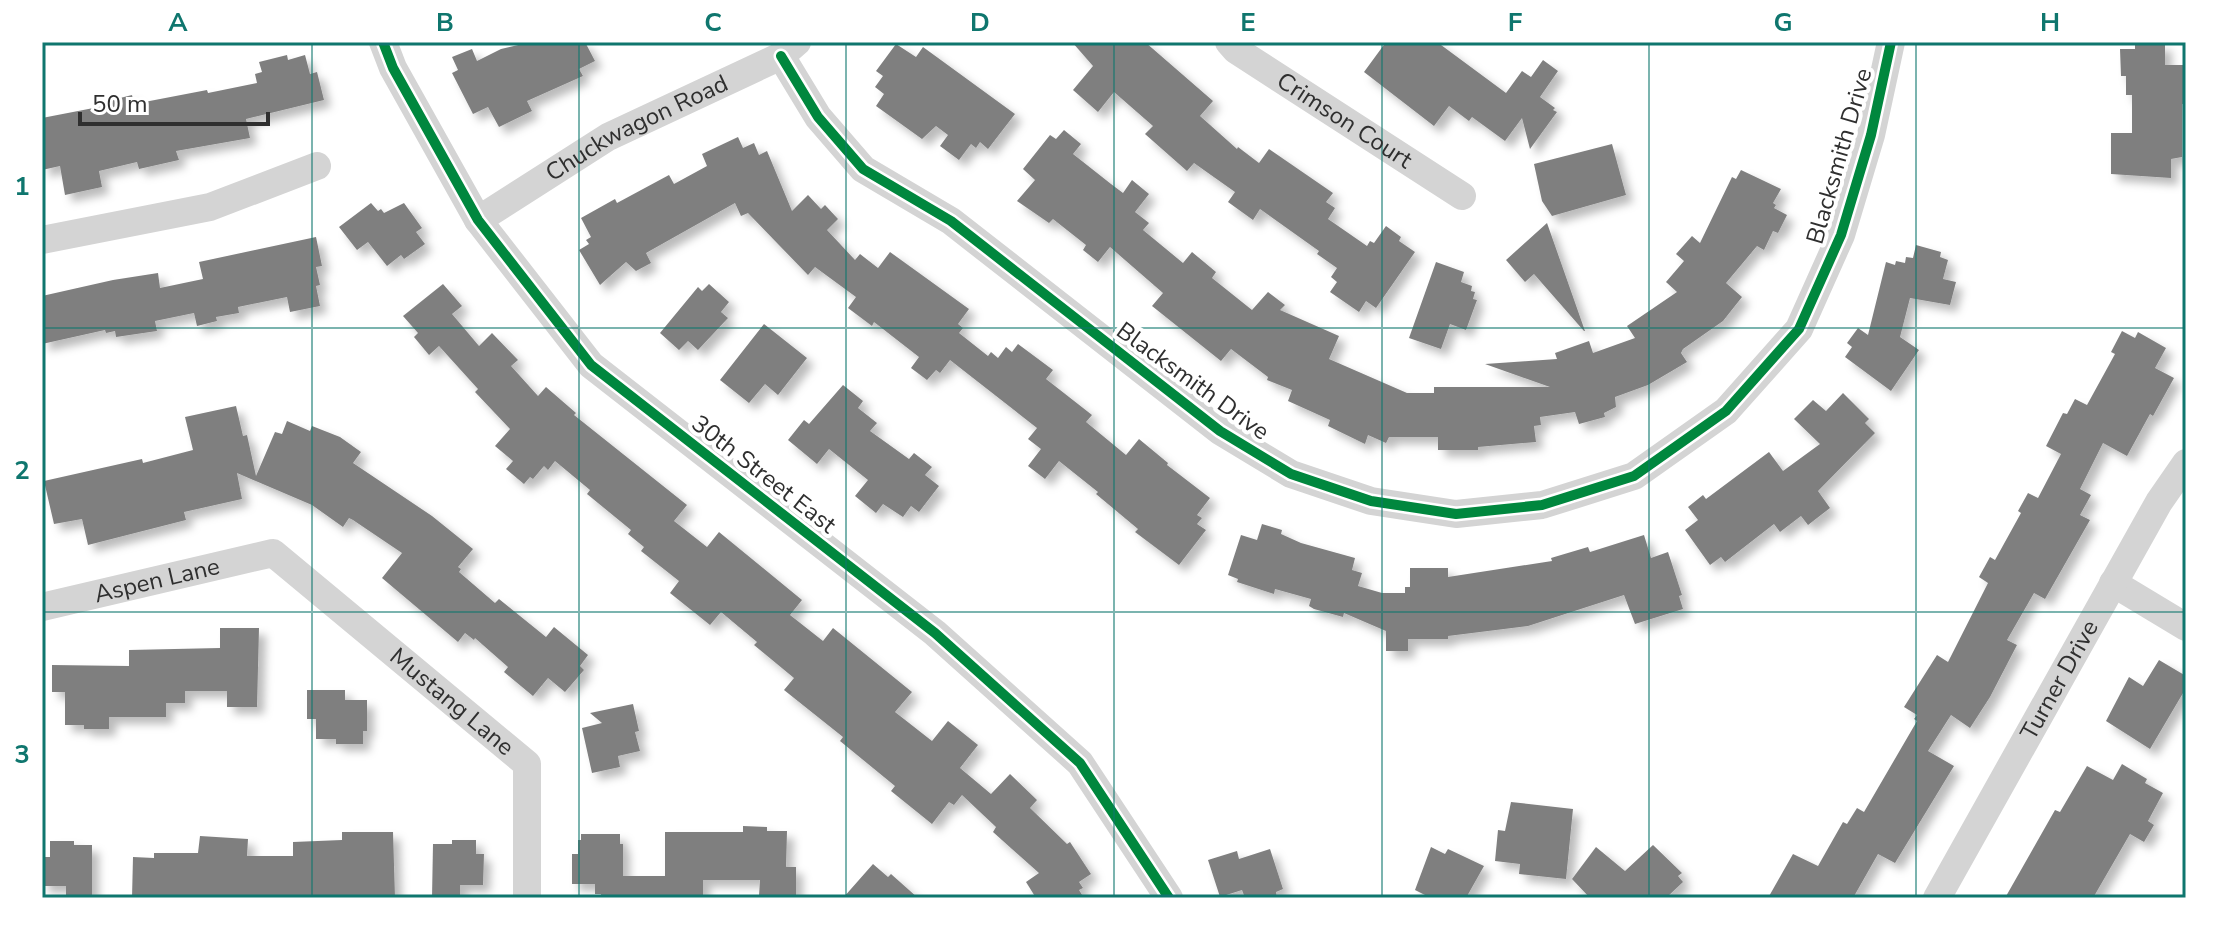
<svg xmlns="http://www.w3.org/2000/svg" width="2228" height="940" font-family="'Nunito Sans',sans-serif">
  <defs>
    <filter id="shadow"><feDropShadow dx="7" dy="7" stdDeviation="4" flood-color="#0004"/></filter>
  </defs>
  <rect width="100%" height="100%" fill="#fff"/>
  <g fill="#7f7f7f" filter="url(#shadow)">
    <polygon points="531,42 585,42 595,61 579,69 583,76 527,101 532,111 499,127 488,107 473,114 452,73 458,70 452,57 472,49 477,61 501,49"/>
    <polygon points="1072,42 1145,42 1213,101 1200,116 1237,149 1238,147 1259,163 1269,149 1333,193 1326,202 1335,208 1328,219 1367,246 1370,241 1374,243 1386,226 1401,237 1399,241 1415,252 1376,308 1366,301 1359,312 1330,292 1337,282 1331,277 1337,268 1317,254 1319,251 1260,209 1253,220 1228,202 1235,192 1194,163 1187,171 1145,134 1153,126 1114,92 1098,112 1073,90 1093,66"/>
    <polygon points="1386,42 1437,42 1506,93 1522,71 1531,77 1543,60 1558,71 1540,97 1555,108 1553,110 1557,112 1530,149 1522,118 1505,141 1472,117 1469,121 1449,106 1434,126 1364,72"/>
    <polygon points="896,44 916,57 923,47 1015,114 988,149 980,142 976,148 971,144 959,160 940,146 948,135 936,126 922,139 876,106 884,94 875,87 883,76 876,71"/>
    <polygon points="2135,44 2165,44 2165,65 2186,65 2186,104 2182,104 2182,157 2171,159 2171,178 2111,174 2111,133 2132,133 2132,95 2126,95 2126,76 2121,76 2120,49 2135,49"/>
    <polygon points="287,55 288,60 305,55 310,74 317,72 324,100 246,119 250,138 176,151 179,160 139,169 137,162 99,171 102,187 65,195 60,166 42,170 42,118 109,105 108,101 132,95 134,104 207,90 208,93 257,83 255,74 262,72 259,62"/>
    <polygon points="1064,130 1081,144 1073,154 1111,184 1123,193 1132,180 1149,194 1135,212 1149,223 1143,230 1183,263 1192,252 1216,272 1212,278 1252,310 1268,292 1285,305 1280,310 1339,336 1329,359 1407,393 1434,393 1434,387 1550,387 1485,364 1557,359 1555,353 1589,341 1593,353 1635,338 1627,326 1677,292 1666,282 1684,261 1676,254 1692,236 1700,243 1732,177 1736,179 1741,170 1781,189 1773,203 1776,205 1774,208 1787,215 1778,233 1773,231 1764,250 1757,246 1726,283 1742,297 1723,321 1683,349 1681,353 1687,362 1648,385 1615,397 1616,407 1604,413 1605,417 1579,424 1575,412 1540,417 1541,425 1534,426 1536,442 1478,447 1478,450 1438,450 1438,437 1389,437 1386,443 1368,435 1365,444 1328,426 1330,420 1288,401 1292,390 1267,380 1268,377 1231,349 1221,361 1152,306 1163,293 1110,247 1098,262 1083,250 1086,245 1053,219 1049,223 1017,201 1035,180 1023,169 1050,135 1056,139"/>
    <polygon points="738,137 743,148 754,143 759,155 767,151 792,211 808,195 821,209 825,205 838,219 827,230 855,260 860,254 878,268 890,252 969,309 958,324 963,328 959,333 988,356 991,352 998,358 1006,347 1012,352 1018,344 1053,370 1046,379 1092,415 1086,422 1126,455 1139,439 1168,463 1167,465 1210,498 1197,515 1202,518 1197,524 1206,530 1179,565 1135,532 1138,529 1096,494 1098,492 1059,461 1045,479 1028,466 1041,449 1028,439 1037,428 950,360 940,373 936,370 927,380 911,368 919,357 874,322 872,326 848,308 856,297 815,267 808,275 748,213 741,216 735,203 646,253 651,263 636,271 626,262 600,285 579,250 589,244 586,240 591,237 581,218 615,199 617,203 669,175 674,184 707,166 702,154"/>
    <polygon points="1612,144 1626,195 1552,216 1542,201 1534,164"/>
    <polygon points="371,203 378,211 381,209 384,213 404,203 422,228 416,232 425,244 404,259 401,255 387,266 368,242 357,250 339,227"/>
    <polygon points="1547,223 1585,331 1584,331 1534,274 1525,282 1506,260"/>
    <polygon points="316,237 322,266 316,267 320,285 316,286 320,306 290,312 287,297 238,307 239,313 216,317 217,321 197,326 194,313 155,321 157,331 116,337 115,331 106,333 105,330 42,344 42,296 113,280 158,273 160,288 203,279 199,262"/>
    <polygon points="1916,245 1941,252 1940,257 1948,260 1943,279 1956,282 1950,305 1910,298 1900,337 1919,350 1891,391 1845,357 1852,347 1847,343 1858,328 1868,335 1886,262 1895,265 1896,261 1905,263 1906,257 1913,258"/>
    <polygon points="1436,262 1464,272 1461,282 1472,286 1471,291 1475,292 1473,299 1477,300 1466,330 1450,324 1441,349 1409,338"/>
    <polygon points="443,284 462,306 452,314 479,346 492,333 518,360 511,366 538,396 546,387 576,413 574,415 687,505 674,521 707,547 719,532 802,600 790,615 823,641 833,628 912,692 895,712 932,741 948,721 978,745 960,768 991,794 1010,774 1037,800 1030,808 1067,844 1070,842 1091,874 1079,882 1083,888 1079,890 1084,898 1036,898 1026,882 1039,873 993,832 996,827 962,795 954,805 949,802 932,824 891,791 895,786 840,741 843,737 784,690 794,678 754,645 757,642 721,612 710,625 670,593 679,581 641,551 644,547 628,534 631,530 587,494 590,490 555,461 548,470 544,466 533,479 530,477 524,484 506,469 513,461 495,446 510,429 475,392 478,389 439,346 429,355 414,337 418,333 403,316"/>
    <polygon points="709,284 729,302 721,312 728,318 698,350 688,341 679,350 660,333 698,287 702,291"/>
    <polygon points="764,324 807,358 778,395 765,384 749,403 720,380"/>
    <polygon points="2122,331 2135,338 2138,332 2166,348 2155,368 2174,378 2153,416 2150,414 2127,456 2103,443 2080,489 2091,495 2080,515 2090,520 2045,599 2034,593 2007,640 2017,645 1990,697 1970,728 1951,715 1928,751 1954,766 1895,863 1878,854 1853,898 1768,898 1793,854 1818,866 1843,822 1847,824 1857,808 1864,812 1917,721 1914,719 1917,715 1904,707 1937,655 1948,662 1988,583 1979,577 1990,557 1995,560 2021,513 2018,511 2028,493 2038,498 2061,454 2046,446 2063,413 2067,414 2075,399 2087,405 2115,354 2111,352"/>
    <polygon points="843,385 863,401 858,408 877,423 870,431 909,459 914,453 932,467 925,475 939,486 919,512 911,506 903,517 883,504 876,513 855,496 868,480 829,449 817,464 788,440 804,420 809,424"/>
    <polygon points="1843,393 1869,419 1865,423 1875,433 1818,491 1830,508 1808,525 1801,516 1780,532 1774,524 1725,562 1721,557 1710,565 1685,530 1698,520 1688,507 1703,495 1706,499 1769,452 1783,471 1820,444 1794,419 1813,400 1826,411"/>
    <polygon points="236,406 243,436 247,435 256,476 275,432 282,434 287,421 310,431 312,426 340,437 361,452 353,463 432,516 473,549 458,567 461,569 459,572 495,603 499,599 546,637 554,627 588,655 580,666 584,670 565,692 548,678 533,696 504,672 508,667 475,638 474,640 465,633 458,642 382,578 402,553 353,520 349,518 343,527 312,505 237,473 242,499 184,512 186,520 88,545 82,519 54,524 44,481 142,459 143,463 193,450 185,417"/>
    <polygon points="1262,524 1282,530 1281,534 1301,543 1355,558 1352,570 1362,573 1358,586 1382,593 1405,593 1405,587 1410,587 1410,568 1448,568 1448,577 1552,561 1551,558 1588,547 1590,552 1644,535 1651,558 1668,552 1682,595 1679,596 1683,609 1635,624 1624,595 1528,626 1448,636 1448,639 1408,639 1408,651 1386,651 1386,631 1344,613 1343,617 1314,609 1309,606 1311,599 1275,589 1274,594 1237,582 1238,579 1228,575 1241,535 1257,540"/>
    <polygon points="220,628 259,628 257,707 227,707 227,691 185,691 185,703 166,703 166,717 109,717 109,729 84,729 84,725 65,725 65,692 52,692 52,665 129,666 129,650 220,648"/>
    <polygon points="2159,660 2186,676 2186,688 2150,749 2106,721 2129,677 2143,686"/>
    <polygon points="307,690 345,690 345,700 367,700 367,731 363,731 363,744 336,744 336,739 316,739 316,719 307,719"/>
    <polygon points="633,704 639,731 635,732 640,751 618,756 620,767 592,773 582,728 602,723 590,713"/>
    <polygon points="2122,764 2147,779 2145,783 2163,793 2148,821 2154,825 2144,842 2130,834 2093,898 2005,898 2055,810 2060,812 2087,766 2113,780"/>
    <polygon points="1511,802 1573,809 1566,879 1519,874 1520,864 1495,861 1498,830 1505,831"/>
    <polygon points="743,826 767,827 767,831 787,831 786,867 796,867 796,897 759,896 760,880 703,880 703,898 601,896 601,894 595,894 595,884 572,884 572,854 578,854 578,840 581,840 581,834 620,834 620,844 623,844 623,876 665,876 665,832 743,832"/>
    <polygon points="342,832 393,832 395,898 132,898 133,857 154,858 154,853 198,853 200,836 248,839 247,856 293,856 293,842 342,840"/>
    <polygon points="452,840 476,840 476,854 484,854 483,885 460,885 460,898 432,898 433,844 452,844"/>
    <polygon points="50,841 74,841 74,845 92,845 92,898 66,896 66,886 42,886 42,857 50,857"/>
    <polygon points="1653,845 1682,873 1678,876 1683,882 1666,898 1590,898 1572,879 1596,847 1625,871"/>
    <polygon points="1431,847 1445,854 1448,849 1484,866 1466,898 1431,898 1415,890"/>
    <polygon points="1270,849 1283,889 1276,892 1277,898 1245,898 1242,890 1220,897 1208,860 1237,851 1239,859"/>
    <polygon points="873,864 888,877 891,874 918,898 843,898"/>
  </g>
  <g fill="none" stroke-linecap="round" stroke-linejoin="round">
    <g stroke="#d4d4d4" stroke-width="28">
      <polyline points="383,42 393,68 478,220 591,365 935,633 1080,763 1169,898"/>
      <path id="s1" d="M1229,42l7,8 226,146"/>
      <polyline points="781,56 818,117 863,169 951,221 1220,431 1291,474 1371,501 1456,514 1542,505 1634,476 1726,411 1799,329 1841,235 1871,135 1891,42"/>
      <path id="s2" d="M478,220l130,-83 173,-81 16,-14"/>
      <polyline points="42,240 210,207 317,166"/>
      <polyline points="2113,583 2186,627"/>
      <path id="s3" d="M42,607l231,-54 254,211v134"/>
      <path id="s4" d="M1937,898l222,-396 27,-39"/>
    </g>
    <g stroke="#fff" stroke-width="15">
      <g id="cycleway">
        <polyline points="383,42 393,68 478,220 591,365 935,633 1080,763 1169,898"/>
        <polyline points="781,56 818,117 863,169 951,221 1220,431 1291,474 1371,501 1456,514 1542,505 1634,476 1726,411 1799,329 1841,235 1871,135 1891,42"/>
      </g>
    </g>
    <use href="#cycleway" stroke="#00873e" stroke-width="10"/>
  </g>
  <path fill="none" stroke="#0f766e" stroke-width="2" stroke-opacity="0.55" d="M312,42v856M579,42v856M846,42v856M1114,42v856M1382,42v856M1649,42v856M1916,42v856M42,328h2144M42,612h2144"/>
  <g text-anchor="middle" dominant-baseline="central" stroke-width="8" stroke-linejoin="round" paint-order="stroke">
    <g font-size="24" fill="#2f2f2f" stroke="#fff">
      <text stroke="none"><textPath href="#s1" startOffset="140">Crimson Court</textPath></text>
      <text stroke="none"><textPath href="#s2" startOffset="184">Chuckwagon Road</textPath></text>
      <text transform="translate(1839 156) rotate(-74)">Blacksmith Drive</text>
      <text transform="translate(1193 381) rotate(36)">Blacksmith Drive</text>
      <text transform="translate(764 474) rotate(38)">30th Street East</text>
      <text stroke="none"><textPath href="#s3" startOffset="118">Aspen Lane</textPath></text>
      <text stroke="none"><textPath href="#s4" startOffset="250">Turner Drive</textPath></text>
      <text stroke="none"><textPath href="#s3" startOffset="470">Mustang Lane</textPath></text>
    </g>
  </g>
  <rect width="2228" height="940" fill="none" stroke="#ffffff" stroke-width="88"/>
  <path d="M80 112v12h188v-12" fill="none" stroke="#2f2f2f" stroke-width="4"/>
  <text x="92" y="112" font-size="24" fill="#2f2f2f" stroke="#ffffff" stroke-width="6" paint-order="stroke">50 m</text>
  <rect x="44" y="44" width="2140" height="852" fill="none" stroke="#0f766e" stroke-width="3"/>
  <g font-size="26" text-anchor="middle" font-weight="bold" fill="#0f766e">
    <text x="178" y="31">A</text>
    <text x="445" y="31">B</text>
    <text x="713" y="31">C</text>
    <text x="980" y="31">D</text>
    <text x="1248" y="31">E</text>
    <text x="1515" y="31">F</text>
    <text x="1783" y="31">G</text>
    <text x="2050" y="31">H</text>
    <text x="22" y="195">1</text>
    <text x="22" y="479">2</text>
    <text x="22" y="763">3</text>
  </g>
</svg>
